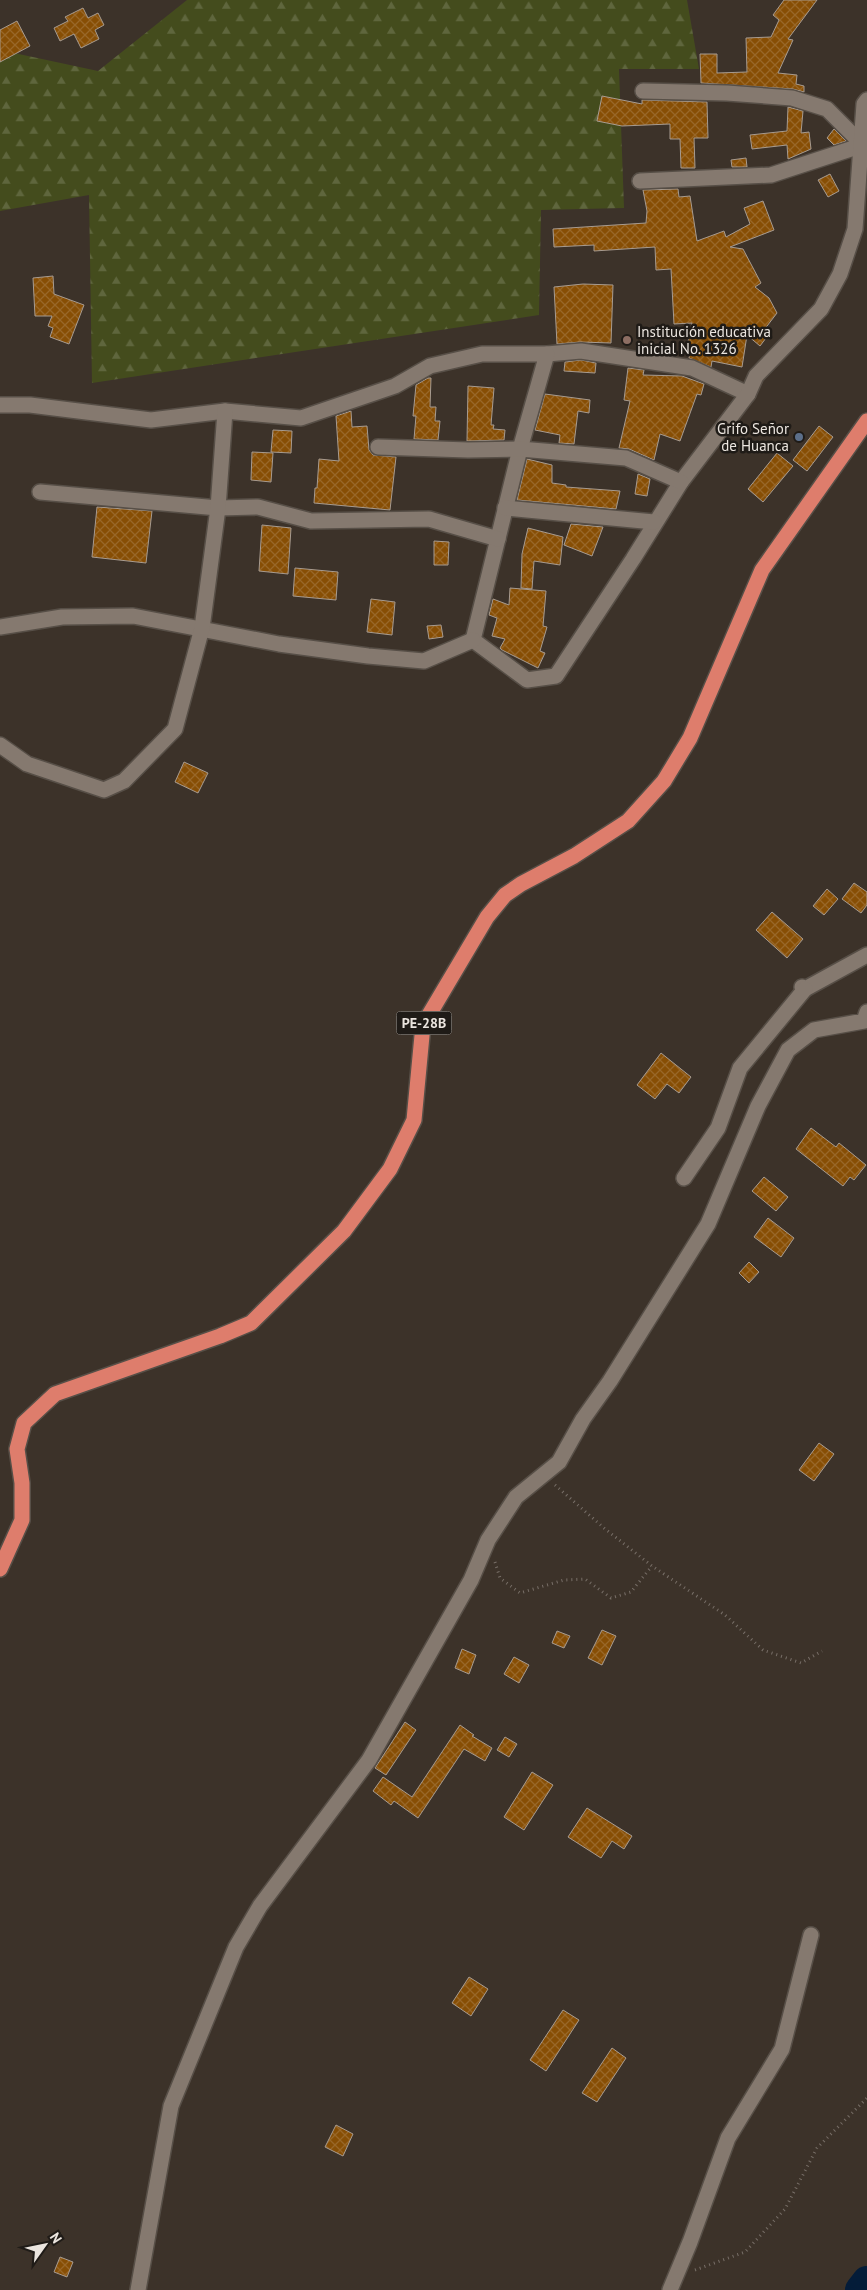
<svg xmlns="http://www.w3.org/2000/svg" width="867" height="2290" font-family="'PT Sans',sans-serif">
  <defs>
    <pattern id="forest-firs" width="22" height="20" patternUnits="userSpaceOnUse" patternTransform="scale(1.25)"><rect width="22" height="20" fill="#444c1d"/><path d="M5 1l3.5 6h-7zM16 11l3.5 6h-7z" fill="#5f663d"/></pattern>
    <pattern id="building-cross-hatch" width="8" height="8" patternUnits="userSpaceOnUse" patternTransform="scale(1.25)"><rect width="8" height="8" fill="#874e04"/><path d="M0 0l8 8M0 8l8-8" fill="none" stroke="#986728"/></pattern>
  </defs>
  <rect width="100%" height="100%" fill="#3c3229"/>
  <polygon fill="url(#forest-firs)" points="187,0 687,0 699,69 619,69 624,208 541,210 539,315 92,383 89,195 0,211 0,50 98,71"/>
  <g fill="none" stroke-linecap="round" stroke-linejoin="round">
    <polyline stroke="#041c39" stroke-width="30" points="860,2290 867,2281"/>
  </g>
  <g fill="url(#building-cross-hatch)" stroke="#a79b90">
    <polygon points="784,0 817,0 788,39 793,40 778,73 797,75 796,84 804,86 804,92 793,89 701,83 700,54 717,54 717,73 747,72 746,38 771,37 779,20 773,15"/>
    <polygon points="83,8 88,18 98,13 104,25 95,30 99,39 81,48 74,34 60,41 54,28 68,21 65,17"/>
    <polygon points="17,21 30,46 0,62 0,30"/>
    <polygon points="602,96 642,104 642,100 707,102 708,138 694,138 695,168 681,168 680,139 670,139 670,124 622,126 597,121"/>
    <polygon points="788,107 803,111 801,133 809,132 811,149 788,159 787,145 752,149 750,135 787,131"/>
    <polygon points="834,129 846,141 834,145 827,138"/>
    <polygon points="746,158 747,167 732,167 731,160"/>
    <polygon points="830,174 839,191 828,197 818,180"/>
    <polygon points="678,189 679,197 690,196 697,241 724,231 726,237 750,224 744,208 763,201 774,230 730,247 743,249 761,283 755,287 769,298 777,313 764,330 769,334 760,346 747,335 742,367 712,361 711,367 689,358 691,347 687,346 692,323 674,324 671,269 656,270 655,247 594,251 594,245 554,247 553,229 646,223 647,211 643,190"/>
    <polygon points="53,276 54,294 84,305 69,344 50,337 53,328 48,326 52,316 35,316 33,278"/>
    <polygon points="583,284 613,285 611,343 580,342 557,344 554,287"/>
    <polygon points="581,360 596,363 595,373 564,371 565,362"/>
    <polygon points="628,368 644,370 643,375 682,376 704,384 701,395 697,394 680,441 660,434 654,460 629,449 619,448 630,401 624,400"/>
    <polygon points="428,378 431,378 430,407 436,407 435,421 440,421 438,440 414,439 416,416 413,416 416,385"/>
    <polygon points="468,386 494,388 491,425 494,425 493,429 505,430 504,440 467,441"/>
    <polygon points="545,394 590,400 589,413 578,411 574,444 559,443 560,435 535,430"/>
    <polygon points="351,411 352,427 367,426 369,450 373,455 396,457 390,510 314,503 315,488 317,488 319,459 339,461 336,416"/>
    <polygon points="819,426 833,437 807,471 793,460"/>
    <polygon points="273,430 292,431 291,453 271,452"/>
    <polygon points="252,452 273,453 271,482 251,480"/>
    <polygon points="777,453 793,466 763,502 748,489"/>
    <polygon points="527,459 552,465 552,483 566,485 566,487 620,491 616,509 517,500"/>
    <polygon points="638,474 650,479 647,496 635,494"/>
    <polygon points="97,507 152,511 146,563 92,557"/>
    <polygon points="571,524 603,527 592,556 564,545"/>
    <polygon points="262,525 291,528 288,574 259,571"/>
    <polygon points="528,528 563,537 560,565 534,561 532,589 521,588 522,554"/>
    <polygon points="434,541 449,542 448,565 434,565"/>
    <polygon points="295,568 338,572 336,600 293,596"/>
    <polygon points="510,588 546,591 543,626 547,627 540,651 545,653 538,668 502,650 500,648 505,639 492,636 497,618 489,615 493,599 509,605"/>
    <polygon points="371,599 395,602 392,635 367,632"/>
    <polygon points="441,625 443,637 429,639 427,626"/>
    <polygon points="184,762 208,773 198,793 175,782"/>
    <polygon points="854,883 867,892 867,905 861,913 842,899"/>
    <polygon points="827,889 838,899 824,915 813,906"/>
    <polygon points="772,912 803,939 787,958 756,930"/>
    <polygon points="661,1053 691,1077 679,1093 667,1084 655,1099 637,1085"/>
    <polygon points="811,1128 836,1147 839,1143 866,1165 854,1180 850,1177 843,1186 796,1149"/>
    <polygon points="764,1177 788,1197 776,1211 752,1191"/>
    <polygon points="768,1218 794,1238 781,1257 754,1237"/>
    <polygon points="749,1262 759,1272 749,1283 739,1273"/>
    <polygon points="819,1443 834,1454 814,1481 799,1470"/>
    <polygon points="602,1630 616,1636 602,1665 588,1658"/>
    <polygon points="557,1631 570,1636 564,1648 552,1643"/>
    <polygon points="462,1649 476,1655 469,1674 455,1668"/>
    <polygon points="514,1657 529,1665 519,1683 504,1674"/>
    <polygon points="405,1722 416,1730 386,1775 375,1768"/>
    <polygon points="460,1725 474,1735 472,1736 492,1748 485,1761 464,1749 418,1818 394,1801 391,1805 373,1791 383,1777 412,1797"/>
    <polygon points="505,1737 517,1744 509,1757 497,1750"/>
    <polygon points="532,1772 553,1785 524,1830 504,1817"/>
    <polygon points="587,1808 632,1836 624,1849 612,1841 601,1858 568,1837"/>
    <polygon points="469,1977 488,1989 471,2016 452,2003"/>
    <polygon points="563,2010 579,2020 546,2071 530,2060"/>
    <polygon points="612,2048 626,2058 597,2102 582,2093"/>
    <polygon points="336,2125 353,2134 343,2156 325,2147"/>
    <polygon points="60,2257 73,2262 67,2277 54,2272"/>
  </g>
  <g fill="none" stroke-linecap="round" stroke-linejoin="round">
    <g stroke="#574f47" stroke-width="18">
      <g id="minor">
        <polyline points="640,181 771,175 863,145 827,109 792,98 727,93 643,91"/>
        <polyline points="547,354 581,351 692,368 748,394"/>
        <polyline points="0,405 30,405 151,420 225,411 301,418 395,386 430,366 482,354 547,354 520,449 473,640 527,680 556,676 633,559 681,482 748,394 756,376 821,309 840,274 855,229 864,104 867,100"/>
        <polyline points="378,447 468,450 520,449 626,458 681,482"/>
        <polyline points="40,492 218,508 258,507 311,521 429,519 498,539"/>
        <polyline points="505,508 654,522"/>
        <polyline points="0,627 62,617 133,616 279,644 368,656 424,661 473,640"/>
        <polyline points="0,745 27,764 104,790 124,781 175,729 202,628 218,508 225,411"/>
        <polyline points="802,987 805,989 867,955"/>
        <polyline points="684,1178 718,1128 740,1068 805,989"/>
        <polyline points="138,2290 171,2106 236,1947 260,1906 369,1760 471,1580 488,1540 516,1497 559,1462 583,1419 610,1381 708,1224 758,1106 788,1050 814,1030 864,1021 867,1012"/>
        <polyline points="670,2290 690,2242 728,2138 782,2049 811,1935"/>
      </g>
    </g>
    <g stroke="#574f47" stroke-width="18">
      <polyline id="highway" points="0,1569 22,1520 22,1483 17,1449 24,1423 55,1394 220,1336 251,1323 344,1231 390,1169 414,1120 423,1025 487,917 505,895 521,884 574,856 628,821 664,781 690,738 762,570 867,421"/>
    </g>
    <g stroke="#786f68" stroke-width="3" stroke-dasharray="1 4" stroke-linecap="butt">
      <polyline points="555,1485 604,1528 652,1566 725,1615 763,1650 801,1663 822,1651"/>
      <polyline points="495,1562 500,1578 520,1593 564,1580 585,1579 611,1598 631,1592 652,1566"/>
      <polyline points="695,2270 745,2252 785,2209 817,2148 867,2098"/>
    </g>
    <use href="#minor" stroke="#85796f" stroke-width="15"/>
    <use href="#highway" stroke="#de7d6c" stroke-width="15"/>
  </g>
  <circle fill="#8d6e63" stroke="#1f1b17" stroke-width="2" cx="627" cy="340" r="5"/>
  <circle fill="#5c6f8a" stroke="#1f1b17" stroke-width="2" cx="799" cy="437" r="5"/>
  <g text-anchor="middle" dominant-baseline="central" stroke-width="5" stroke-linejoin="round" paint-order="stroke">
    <rect fill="#1f1b17" stroke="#aea8a3" stroke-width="1" x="396.5" y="1011.5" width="55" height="23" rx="4"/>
    <g font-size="14" font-weight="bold" fill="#ebe5df">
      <text x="424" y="1023">PE-28B</text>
    </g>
    <g font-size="15" fill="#ebe5df" stroke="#1f1b17" text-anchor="start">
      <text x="637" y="331">Institución educativa<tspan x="637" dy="17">inicial No. 1326</tspan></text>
      <text x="789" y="428" text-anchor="end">Grifo Señor<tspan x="789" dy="17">de Huanca</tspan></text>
    </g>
  </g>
  <g transform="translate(45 2245) rotate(57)" stroke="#1f1b17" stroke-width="4" paint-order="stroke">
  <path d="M0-4L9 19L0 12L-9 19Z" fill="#ebe5df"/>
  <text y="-8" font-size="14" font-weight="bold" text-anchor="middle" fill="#ebe5df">N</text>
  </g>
</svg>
